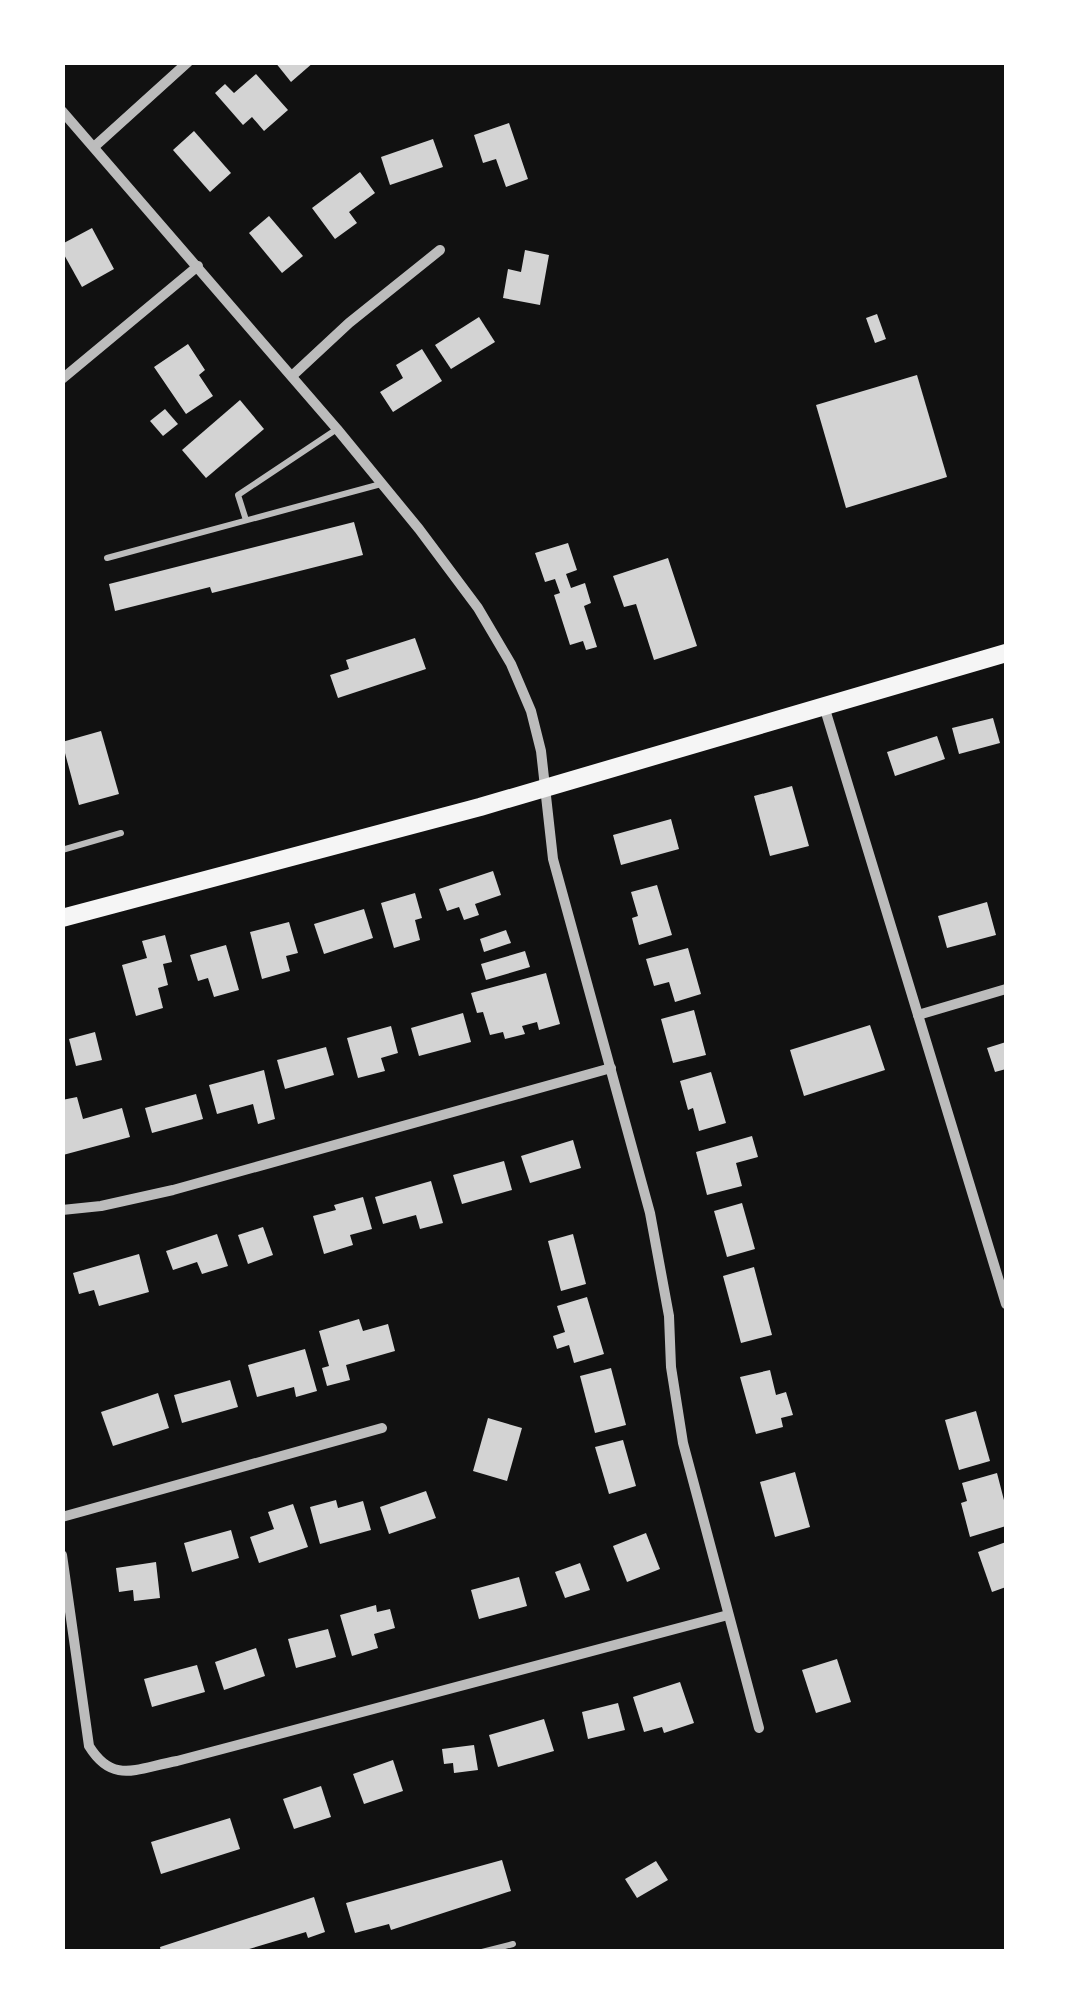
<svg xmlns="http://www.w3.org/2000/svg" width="1069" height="2014" font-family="'Titillium Web',sans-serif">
  <rect width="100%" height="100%" fill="#111"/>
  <g fill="#d3d3d3">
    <polygon points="275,62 314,62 291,82"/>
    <polygon points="256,74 288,110 264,131 252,117 243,125 215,93 225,84 234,93"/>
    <polygon points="509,123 528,179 506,187 496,159 483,163 474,135"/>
    <polygon points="194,131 231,173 210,192 173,150"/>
    <polygon points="433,139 443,167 390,185 381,157"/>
    <polygon points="360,172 375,193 349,212 357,223 335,239 312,208"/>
    <polygon points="269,216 303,256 282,273 249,233"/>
    <polygon points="92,228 114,269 82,287 62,251 62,244"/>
    <polygon points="525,250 549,255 540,305 503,298 508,269 521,272"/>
    <polygon points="877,314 886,339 875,343 866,318"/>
    <polygon points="479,317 495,342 451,369 435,345"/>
    <polygon points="188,344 205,370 199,375 213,396 186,414 154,367"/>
    <polygon points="422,349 442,381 393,412 380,392 403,378 396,365"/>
    <polygon points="917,375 947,477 846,508 816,405"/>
    <polygon points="240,400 264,429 206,478 182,450"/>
    <polygon points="165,409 178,424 163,436 150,421"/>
    <polygon points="354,522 363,555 212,593 210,587 115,611 109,584"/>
    <polygon points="568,543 577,570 566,574 571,588 585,583 591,603 584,606 597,647 586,650 583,641 570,645 554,595 560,593 555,579 545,582 535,553"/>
    <polygon points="668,558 697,646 654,660 636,604 624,607 613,576"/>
    <polygon points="415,638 426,669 338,698 330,675 349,669 346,660"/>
    <polygon points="993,718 1000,743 959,754 952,728"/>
    <polygon points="101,731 119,794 79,805 62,742"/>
    <polygon points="937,736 945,759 895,776 887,752"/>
    <polygon points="792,786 809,846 770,856 754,796"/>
    <polygon points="671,819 679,849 621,865 613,835"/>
    <polygon points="493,871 501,895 475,904 479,915 464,920 459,907 447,911 439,889"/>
    <polygon points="657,885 672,935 639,945 632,918 638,916 631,892"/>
    <polygon points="415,893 422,918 415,920 420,940 394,948 381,903"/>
    <polygon points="987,902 996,935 947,948 938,916"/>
    <polygon points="364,909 373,938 324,954 314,924"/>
    <polygon points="289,922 298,953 286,956 290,971 262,979 250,932"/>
    <polygon points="506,930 511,943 484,952 480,939"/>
    <polygon points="165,935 172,962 163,964 168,985 158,988 163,1008 136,1016 122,965 147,958 142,941"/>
    <polygon points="226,945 239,990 214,997 208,978 198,981 190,955"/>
    <polygon points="688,948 701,994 675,1002 669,982 654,986 646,959"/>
    <polygon points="525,951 530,967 486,980 481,964"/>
    <polygon points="546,973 560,1024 539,1030 537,1022 522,1026 525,1034 505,1039 503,1032 490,1035 483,1012 477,1013 471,993"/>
    <polygon points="694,1010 706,1055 673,1063 661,1019"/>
    <polygon points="463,1013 471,1042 419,1056 411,1028"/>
    <polygon points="870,1025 885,1070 804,1096 790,1050"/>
    <polygon points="391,1026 398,1053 381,1058 385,1071 358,1078 347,1038"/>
    <polygon points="95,1032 102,1060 76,1066 69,1039"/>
    <polygon points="1006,1042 1006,1069 995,1072 987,1048"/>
    <polygon points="326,1047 334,1075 285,1089 277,1060"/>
    <polygon points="264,1070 275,1119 258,1124 253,1104 217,1114 209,1085"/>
    <polygon points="711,1072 726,1123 699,1131 693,1108 688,1110 680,1081"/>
    <polygon points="196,1094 203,1119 152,1133 145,1108"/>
    <polygon points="77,1097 83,1119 122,1108 130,1137 63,1155 62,1100"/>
    <polygon points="752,1136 758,1157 736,1163 742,1186 707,1195 696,1152"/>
    <polygon points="573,1140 581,1168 530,1183 521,1156"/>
    <polygon points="504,1161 512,1190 462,1204 453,1175"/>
    <polygon points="431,1181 443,1223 420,1229 416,1215 383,1224 375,1197"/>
    <polygon points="363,1197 372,1229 350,1235 353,1245 324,1254 313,1216 336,1210 334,1205"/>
    <polygon points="742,1203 755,1249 727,1257 714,1211"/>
    <polygon points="263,1227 273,1255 248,1264 238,1235"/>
    <polygon points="217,1234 228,1266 202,1274 197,1262 173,1270 166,1251"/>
    <polygon points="573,1234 586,1284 561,1291 548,1241"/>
    <polygon points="139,1254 149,1292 99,1306 94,1290 79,1294 73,1273"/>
    <polygon points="754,1267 772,1335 741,1343 723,1276"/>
    <polygon points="587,1297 604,1354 574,1363 569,1345 557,1349 553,1336 565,1332 557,1306"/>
    <polygon points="359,1319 363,1331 388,1324 395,1351 346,1365 350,1380 327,1386 322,1368 329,1366 319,1331"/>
    <polygon points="305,1349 317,1391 296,1397 294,1387 257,1397 248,1365"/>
    <polygon points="611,1368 626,1425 595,1433 580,1376"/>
    <polygon points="770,1370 776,1395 786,1392 793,1415 781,1418 783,1427 756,1434 740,1377"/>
    <polygon points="230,1380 238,1407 182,1423 174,1395"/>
    <polygon points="158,1393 169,1428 113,1446 101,1412"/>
    <polygon points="976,1411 990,1461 959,1470 945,1420"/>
    <polygon points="488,1418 522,1428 507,1481 473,1471"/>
    <polygon points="623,1440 636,1486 609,1494 595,1447"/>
    <polygon points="795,1472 810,1527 775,1537 760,1482"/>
    <polygon points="997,1473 1006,1508 1006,1526 970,1537 961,1503 967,1501 962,1483"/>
    <polygon points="426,1491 436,1518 389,1534 380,1507"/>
    <polygon points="336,1500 338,1508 363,1501 371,1530 320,1544 310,1507"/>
    <polygon points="293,1504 308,1547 259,1563 250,1537 274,1529 268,1512"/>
    <polygon points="231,1530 239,1558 192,1572 184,1543"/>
    <polygon points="646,1533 660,1569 627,1582 613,1546"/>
    <polygon points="1006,1542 1006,1587 992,1592 978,1552"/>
    <polygon points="156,1562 160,1598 134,1601 133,1590 119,1592 116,1568"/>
    <polygon points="580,1563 590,1590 565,1598 555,1572"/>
    <polygon points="519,1577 527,1606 479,1619 471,1590"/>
    <polygon points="376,1605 377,1612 390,1609 395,1628 374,1634 378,1648 352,1656 340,1615"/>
    <polygon points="328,1629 336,1657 296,1668 288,1639"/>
    <polygon points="256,1648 265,1676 224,1690 215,1662"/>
    <polygon points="837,1659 851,1702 816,1713 802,1670"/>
    <polygon points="197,1665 205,1692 152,1707 144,1679"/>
    <polygon points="680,1682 694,1723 664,1733 662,1727 644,1732 633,1697"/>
    <polygon points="618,1703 625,1730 588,1739 582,1712"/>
    <polygon points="544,1719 554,1751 498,1767 489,1735"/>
    <polygon points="474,1745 478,1770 454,1773 453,1763 444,1764 442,1749"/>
    <polygon points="393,1760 403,1791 364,1804 353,1774"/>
    <polygon points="321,1786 331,1817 294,1829 283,1799"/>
    <polygon points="230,1818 240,1849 161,1874 151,1842"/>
    <polygon points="502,1860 511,1891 391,1930 389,1924 355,1933 346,1903"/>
    <polygon points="656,1861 668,1880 637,1898 625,1879"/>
    <polygon points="314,1897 325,1932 308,1938 306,1932 239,1952 161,1952 160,1947"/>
  </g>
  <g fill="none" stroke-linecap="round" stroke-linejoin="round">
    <g stroke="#bcbcbc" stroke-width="6">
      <polyline points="246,520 238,495 337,429"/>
      <polyline points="107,558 381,484"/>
      <polyline points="62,850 121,833"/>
      <polyline points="482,1952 513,1944"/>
    </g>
    <g stroke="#bcbcbc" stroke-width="10">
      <polyline points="62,111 337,429 419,529 478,608 511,664 531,711 541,751 553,859 650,1213 669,1316 671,1367 683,1443 759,1728"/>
      <polyline points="94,147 188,62"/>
      <polyline points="292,376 349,323 440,250"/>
      <polyline points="62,379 198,266"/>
      <polyline points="824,706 1006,1304"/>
      <polyline points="918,1015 1006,989"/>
      <polyline points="62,1210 101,1206 173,1190 611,1068"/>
      <polyline points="62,1517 382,1428"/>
      <path d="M62,1555l27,191c24,39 48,22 88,15l551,-146"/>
    </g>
    <polyline stroke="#f5f5f5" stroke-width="18" points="62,918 480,807 1006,653"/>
  </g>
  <rect width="1069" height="2014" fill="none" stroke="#ffffff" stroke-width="130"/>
</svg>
